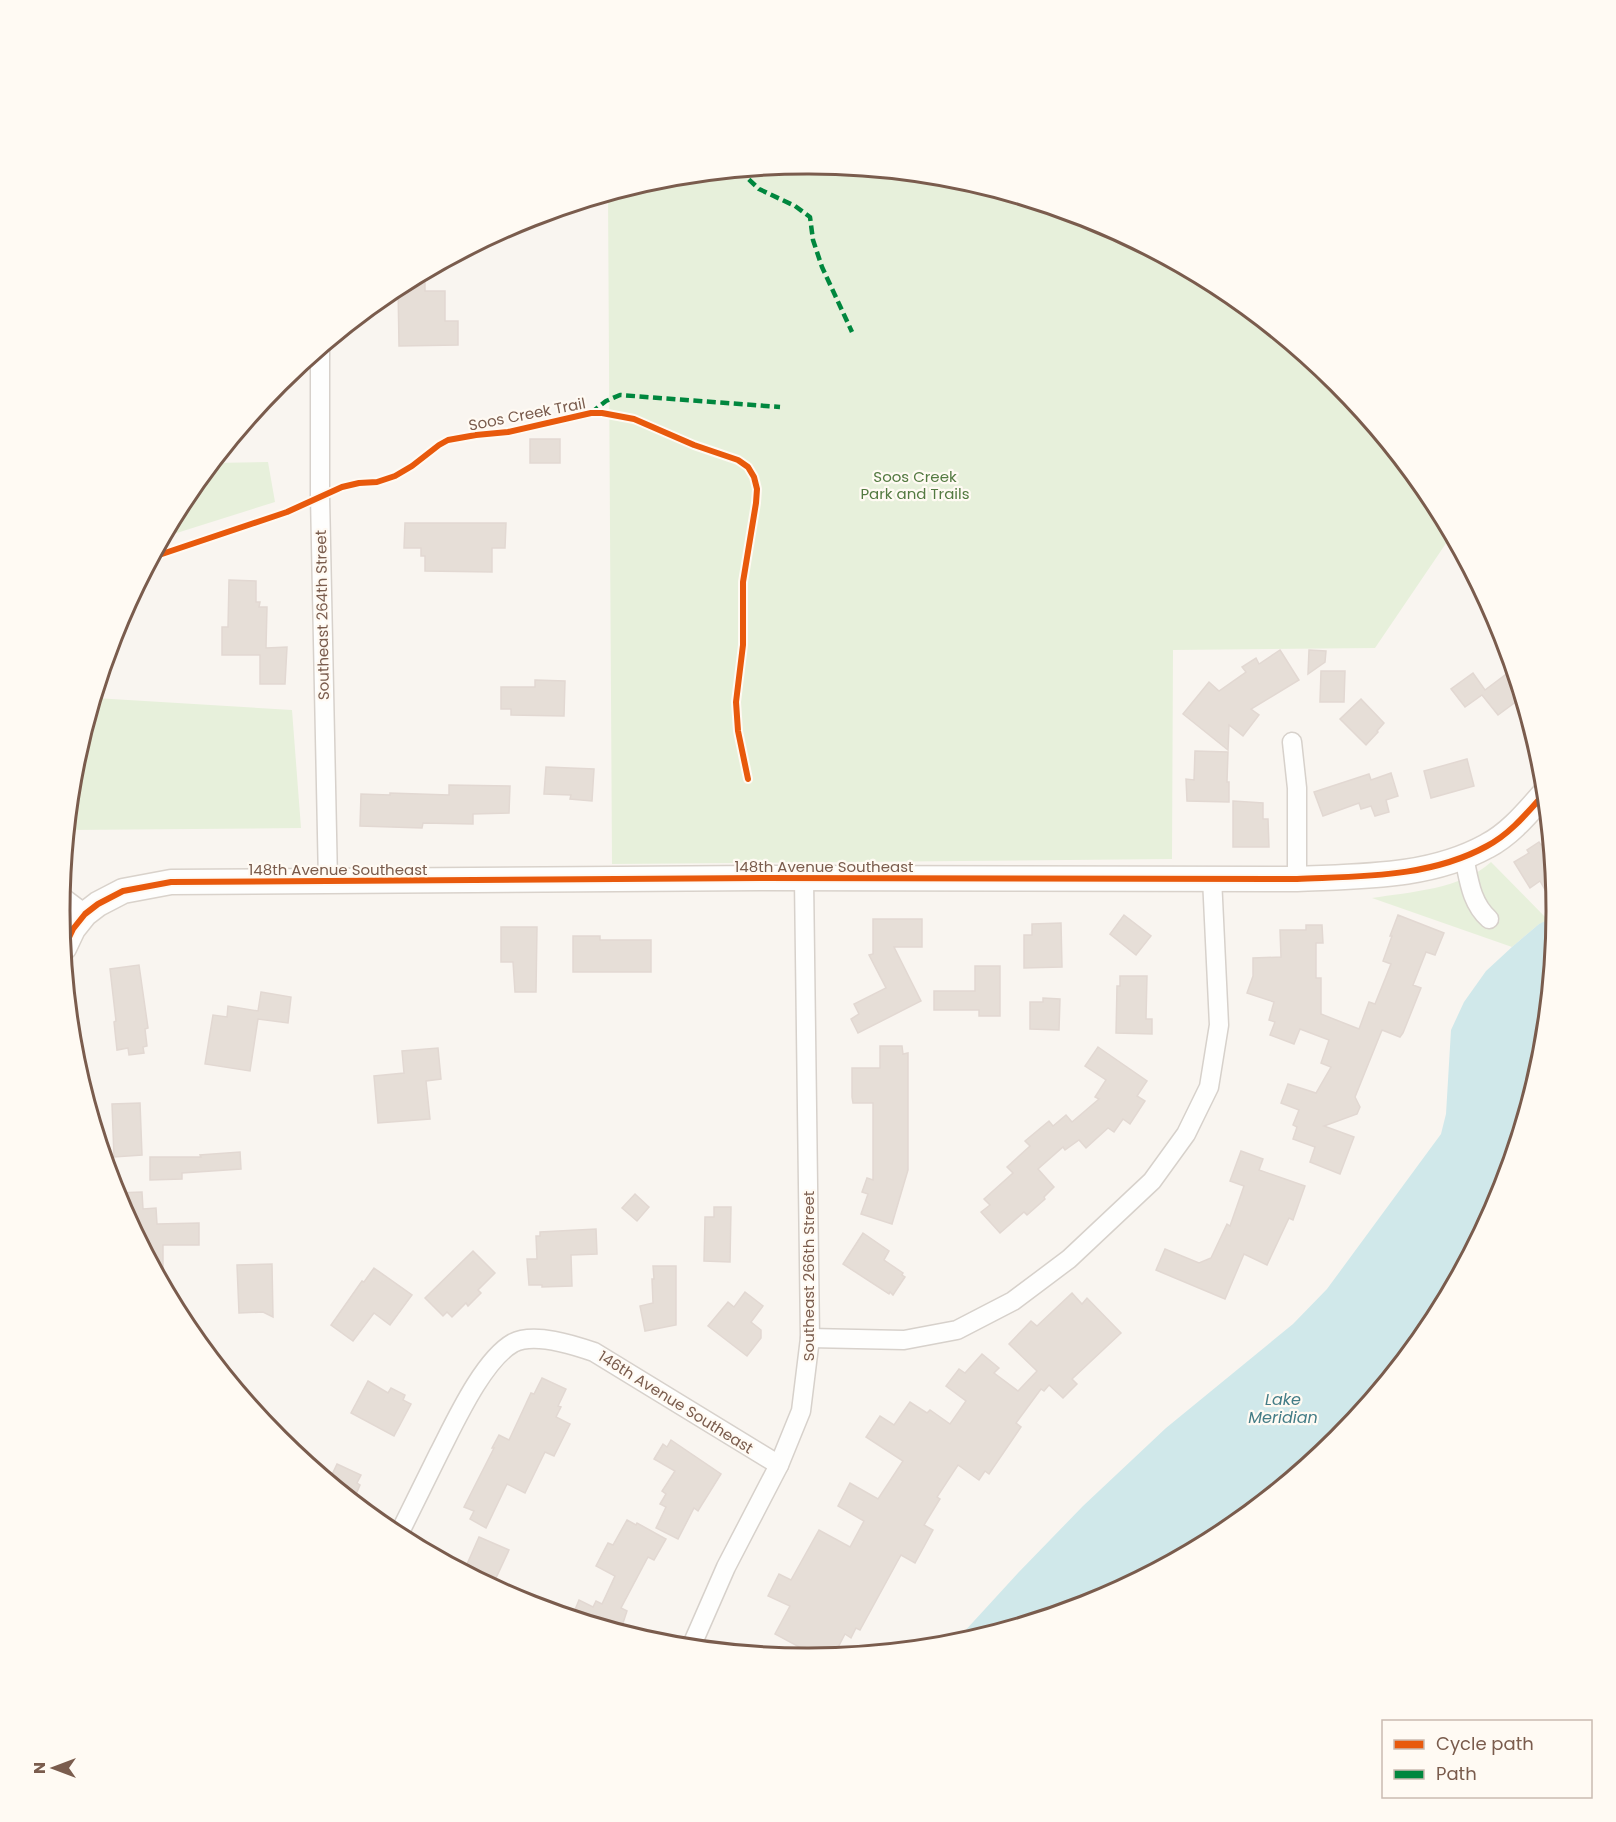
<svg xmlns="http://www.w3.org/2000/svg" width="1616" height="1822" font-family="Poppins,sans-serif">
  <rect width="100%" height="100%" fill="#f9f5f0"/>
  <g fill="#e7f0db">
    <polygon points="808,163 954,177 1095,220 1224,289 1337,382 1430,496 1451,536 1375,648 1173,650 1172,859 612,864 608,194 662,177"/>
    <polygon points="268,462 275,502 164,537 186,495 212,463"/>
    <polygon points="95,698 292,710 301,828 68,830 74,765"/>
    <path d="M1491,862l58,59 -10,3 -27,23 -140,-49c38,-6 90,-9 119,-36z"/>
  </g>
  <polygon fill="#d0e8ea" points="1556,916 1542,1057 1499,1198 1430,1327 1337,1440 1223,1533 1094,1602 952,1645 1018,1573 1083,1506 1166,1428 1293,1324 1327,1289 1441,1134 1446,1114 1451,1030 1464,1002 1486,971 1512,947 1539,924"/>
  <g fill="#e6ded7" stroke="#e2d8d2" stroke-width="1.5">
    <polygon points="411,279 425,279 425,291 445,291 445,321 458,321 458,345 399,346 398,286"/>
    <rect x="530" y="439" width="30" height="24"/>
    <polygon points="405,523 506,523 505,548 492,548 492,572 425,571 425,556 421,556 421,548 404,548"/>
    <polygon points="229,580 256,581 256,602 260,602 259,607 267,607 266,648 287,647 285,684 260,684 260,655 222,655 222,627 228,627"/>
    <polygon points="1280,650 1299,680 1251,709 1259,715 1243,736 1229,725 1228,750 1183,714 1209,682 1219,691 1246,672 1242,667 1256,658 1259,664"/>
    <polygon points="1309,650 1326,651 1325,662 1308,674"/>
    <polygon points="1513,669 1521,698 1498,715 1482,695 1465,707 1451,689 1473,673 1485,690"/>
    <polygon points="1321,671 1345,671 1344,702 1320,702"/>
    <polygon points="535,680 565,681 564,716 511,715 511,709 501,709 501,687 535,687"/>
    <polygon points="1361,699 1384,723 1377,731 1378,732 1366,745 1340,719"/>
    <polygon points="1195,751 1228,752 1227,782 1229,782 1229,802 1187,801 1186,779 1194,780"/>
    <polygon points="1467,759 1474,786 1431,798 1424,771"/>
    <polygon points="546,767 594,769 592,801 570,799 571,795 544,794"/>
    <polygon points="1391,773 1398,796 1386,800 1389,812 1375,816 1371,806 1361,809 1359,803 1323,816 1314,792 1369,774 1371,780"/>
    <polygon points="449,785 510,786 509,813 473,814 473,824 423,823 422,828 360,826 361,794 390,795 390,793 449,795"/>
    <polygon points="1233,801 1263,803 1263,819 1268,819 1269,847 1233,847"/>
    <polygon points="1549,840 1556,909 1540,881 1530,888 1514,862 1529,853 1527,850 1539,842 1541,845"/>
    <polygon points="1124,915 1151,936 1136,955 1110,934"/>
    <polygon points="1398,915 1444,933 1435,955 1426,952 1413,985 1421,988 1403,1033 1400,1037 1382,1030 1355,1097 1360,1107 1357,1114 1324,1126 1354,1137 1340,1174 1310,1162 1315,1147 1293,1139 1297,1127 1293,1125 1299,1110 1281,1103 1288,1084 1316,1093 1331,1067 1321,1063 1329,1040 1300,1029 1294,1044 1270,1035 1275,1022 1269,1020 1274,1002 1247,993 1253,976 1253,958 1281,957 1280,930 1306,930 1306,925 1322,925 1323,943 1316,943 1316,978 1321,978 1321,1014 1359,1029 1369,1002 1375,1004 1391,964 1383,961 1392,936 1390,936"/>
    <polygon points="873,919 922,919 922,947 894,947 921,1001 858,1033 851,1019 859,1014 854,1004 886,988 869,955 873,954"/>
    <polygon points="1061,923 1062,967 1024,968 1024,935 1032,935 1032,924"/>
    <polygon points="501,927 537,927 536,992 515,992 513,962 501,962"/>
    <polygon points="573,936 600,936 600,940 651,940 651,972 573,972"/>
    <polygon points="139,965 148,1028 145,1029 147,1046 143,1047 144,1053 129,1055 128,1048 117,1050 114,1022 116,1021 110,969"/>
    <polygon points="975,966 1000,966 1000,1016 979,1016 979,1010 934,1010 934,991 975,991"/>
    <polygon points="1120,976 1147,976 1146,1019 1152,1019 1152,1034 1116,1033 1117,986 1120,986"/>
    <polygon points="261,992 291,997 288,1023 258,1019 250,1071 205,1064 213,1015 227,1017 228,1006 258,1011"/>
    <polygon points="1043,998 1060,999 1059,1030 1030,1029 1030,1002 1043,1002"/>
    <polygon points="880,1046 902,1046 903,1054 908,1053 908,1170 892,1224 861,1214 868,1194 862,1192 867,1178 873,1180 873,1103 853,1103 852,1097 852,1068 880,1068"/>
    <polygon points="1098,1047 1147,1081 1137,1096 1145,1101 1130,1124 1123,1119 1114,1132 1108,1128 1086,1148 1079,1140 1065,1150 1063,1147 1038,1169 1054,1187 1044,1197 1045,1199 1027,1215 1024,1212 1000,1233 981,1212 990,1205 984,1199 1013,1173 1007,1167 1030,1146 1025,1141 1049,1121 1053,1126 1066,1115 1072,1122 1099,1099 1095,1097 1106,1080 1085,1066"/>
    <polygon points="438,1048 441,1079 426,1081 430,1119 378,1123 374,1076 404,1073 402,1051"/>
    <polygon points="140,1103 142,1155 114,1157 112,1104"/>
    <polygon points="1241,1151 1263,1159 1259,1170 1305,1186 1293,1220 1289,1218 1267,1265 1244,1254 1225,1299 1156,1270 1165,1249 1199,1263 1211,1258 1227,1224 1230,1226 1244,1186 1230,1181"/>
    <polygon points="240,1152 241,1169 182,1173 182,1179 150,1180 150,1157 201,1157 200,1155"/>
    <polygon points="142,1192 143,1209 156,1208 157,1224 199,1223 199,1245 163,1245 163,1283 116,1193"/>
    <polygon points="635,1194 649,1207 637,1221 622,1208"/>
    <polygon points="714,1207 731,1207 730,1262 704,1261 705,1217 714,1217"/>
    <polygon points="596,1229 597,1254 571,1255 572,1286 542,1287 542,1285 529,1285 527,1259 537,1259 536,1236 540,1236 540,1232"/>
    <polygon points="863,1233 889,1251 884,1260 903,1273 902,1275 905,1277 893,1295 890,1292 889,1294 843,1264"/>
    <polygon points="473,1251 495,1273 478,1290 481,1293 468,1306 466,1303 452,1317 447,1312 443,1316 425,1298"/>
    <polygon points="272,1264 273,1317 263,1312 239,1313 237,1265"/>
    <polygon points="653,1266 676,1266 676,1325 645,1331 640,1306 653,1303 652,1279 654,1279"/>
    <polygon points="374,1268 412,1295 390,1325 374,1313 353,1341 331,1325 362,1281 364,1282"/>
    <polygon points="745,1292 763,1306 751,1322 761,1330 761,1338 747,1356 708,1326 728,1302 734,1307"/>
    <polygon points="1072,1293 1082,1304 1087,1298 1121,1333 1072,1379 1077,1384 1063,1398 1049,1385 1044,1391 1041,1389 1016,1423 1021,1427 989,1474 985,1471 979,1480 958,1465 937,1497 940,1499 924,1525 933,1530 915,1563 901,1555 860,1630 856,1628 851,1638 845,1634 833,1657 800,1658 805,1650 775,1634 790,1606 768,1596 779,1574 791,1580 819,1530 850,1547 864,1521 838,1506 850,1483 878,1499 903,1461 866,1437 880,1416 894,1425 910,1402 927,1413 930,1410 950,1424 966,1401 946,1386 959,1369 965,1373 982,1354 999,1368 994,1373 1018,1391 1037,1371 1009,1344 1031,1321 1037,1326"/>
    <polygon points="542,1378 566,1389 558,1406 561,1407 556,1417 570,1424 554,1456 545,1452 525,1493 507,1484 486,1528 470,1519 474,1511 464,1507 494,1448 492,1448 499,1435 509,1440 531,1393 534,1394"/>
    <polygon points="368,1381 388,1393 391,1388 405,1395 403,1400 411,1404 394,1436 351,1413"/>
    <polygon points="671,1440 721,1474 698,1511 694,1508 678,1539 656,1528 666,1507 660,1504 666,1494 662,1491 675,1471 654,1459 663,1444 667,1447"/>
    <polygon points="337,1464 361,1475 357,1483 360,1485 353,1501 329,1481"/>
    <polygon points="627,1520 636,1525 637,1523 666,1539 654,1560 648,1557 621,1608 627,1611 620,1632 572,1617 579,1600 593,1607 596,1601 602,1604 615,1576 596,1566 608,1543 613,1545"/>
    <polygon points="479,1537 509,1550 496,1578 490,1575 486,1583 464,1571"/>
  </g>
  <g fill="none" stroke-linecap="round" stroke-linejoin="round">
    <g stroke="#d7d1cb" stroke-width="21">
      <g id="street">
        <polyline points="320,349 320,496 328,882"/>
        <polyline points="1292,742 1297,788 1297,879"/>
        <path d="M1464,857c5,23 7,46 25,62"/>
        <polyline points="61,896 85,914"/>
        <polyline points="810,1338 904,1340 957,1330 1013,1301 1069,1259 1152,1181 1186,1134 1209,1087 1219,1025 1212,878"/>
        <path d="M398,1536c14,-28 27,-55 41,-83 16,-31 44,-93 74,-110 21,-11 61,2 81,9l185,113"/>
        <polyline points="691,1647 726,1567 779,1465 801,1411 810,1338 804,879"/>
      </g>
    </g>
    <g stroke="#d9d2cb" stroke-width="27">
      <path id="secondary" d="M64,948l9,-19 12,-15 13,-10 25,-13 48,-9 590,-4 536,1c63,-3 132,-1 190,-33 23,-12 40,-33 57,-52"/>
    </g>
    <use href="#street" stroke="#fefefd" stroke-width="18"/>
    <use href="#secondary" stroke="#fefefd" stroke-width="24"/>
    <g stroke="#00873e" stroke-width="4.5" stroke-dasharray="9 4.5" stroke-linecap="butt">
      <polyline points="739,170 759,189 795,206 810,217 813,240 822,267 852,332"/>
      <polyline points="591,413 606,401 620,395 780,407"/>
    </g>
    <g stroke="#fffaf3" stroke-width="10">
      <g id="cycleway">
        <polyline points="153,557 287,512 342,487 359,483 377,482 395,476 412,466 439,445 448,440 476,435 508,432 591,413 602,413 634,419 694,445 738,460 748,467 754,477 757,489 756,503 743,582 743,645 736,702 738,731 748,779"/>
        <path d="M64,948l9,-19 12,-15 13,-10 25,-13 48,-9 590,-4 536,1c63,-3 132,-1 190,-33 23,-12 40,-33 57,-52"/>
      </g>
    </g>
    <use href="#cycleway" stroke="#e8590c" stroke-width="6"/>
  </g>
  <g text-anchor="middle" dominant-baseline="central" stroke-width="4.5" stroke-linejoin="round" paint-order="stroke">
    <g font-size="15" fill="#7a5c4d" stroke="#fffaf3">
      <text transform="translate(527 414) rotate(-11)">Soos Creek Trail</text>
      <text transform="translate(322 615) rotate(-91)">Southeast 264th Street</text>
      <text x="824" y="866">148th Avenue Southeast</text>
      <text x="338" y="869">148th Avenue Southeast</text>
      <text transform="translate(808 1276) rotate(-90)">Southeast 266th Street</text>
      <text transform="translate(676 1402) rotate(32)">146th Avenue Southeast</text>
    </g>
    <g font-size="15" fill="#537a41" stroke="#fffaf3">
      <text x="915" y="476">Soos Creek<tspan x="915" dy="17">Park and Trails</tspan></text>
    </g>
    <g font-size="16" font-style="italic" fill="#437c86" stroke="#fffaf3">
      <text x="1283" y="1399">Lake<tspan x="1283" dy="18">Meridian</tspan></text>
    </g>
  </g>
  <path d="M0 0H1616V1822H0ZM807 174H809A737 737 0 0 1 1546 911V911A737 737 0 0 1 809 1648H807A737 737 0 0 1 70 911V911A737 737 0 0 1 807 174Z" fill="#fffaf3" fill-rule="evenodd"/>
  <path fill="none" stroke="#7a5c4d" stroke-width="3" d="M807 174H809A737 737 0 0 1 1546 911V911A737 737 0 0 1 809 1648H807A737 737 0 0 1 70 911V911A737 737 0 0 1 807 174Z"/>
  <rect x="1382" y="1720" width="210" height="78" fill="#fffaf3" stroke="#cabbb1" stroke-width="1.5"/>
  <rect x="1394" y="1740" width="30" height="9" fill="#e8590c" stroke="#cabbb1" stroke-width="1.5"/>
  <text x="1436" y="1750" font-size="18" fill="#7a5c4d">Cycle path</text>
  <rect x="1394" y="1770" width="30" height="9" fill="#00873e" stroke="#cabbb1" stroke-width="1.5"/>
  <text x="1436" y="1780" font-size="18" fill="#7a5c4d">Path</text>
  <g transform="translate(54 1768) rotate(270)" stroke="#fffaf3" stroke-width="4.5" paint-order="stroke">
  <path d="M0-4.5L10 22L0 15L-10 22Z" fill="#7a5c4d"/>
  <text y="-9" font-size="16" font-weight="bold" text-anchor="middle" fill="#7a5c4d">N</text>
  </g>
</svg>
